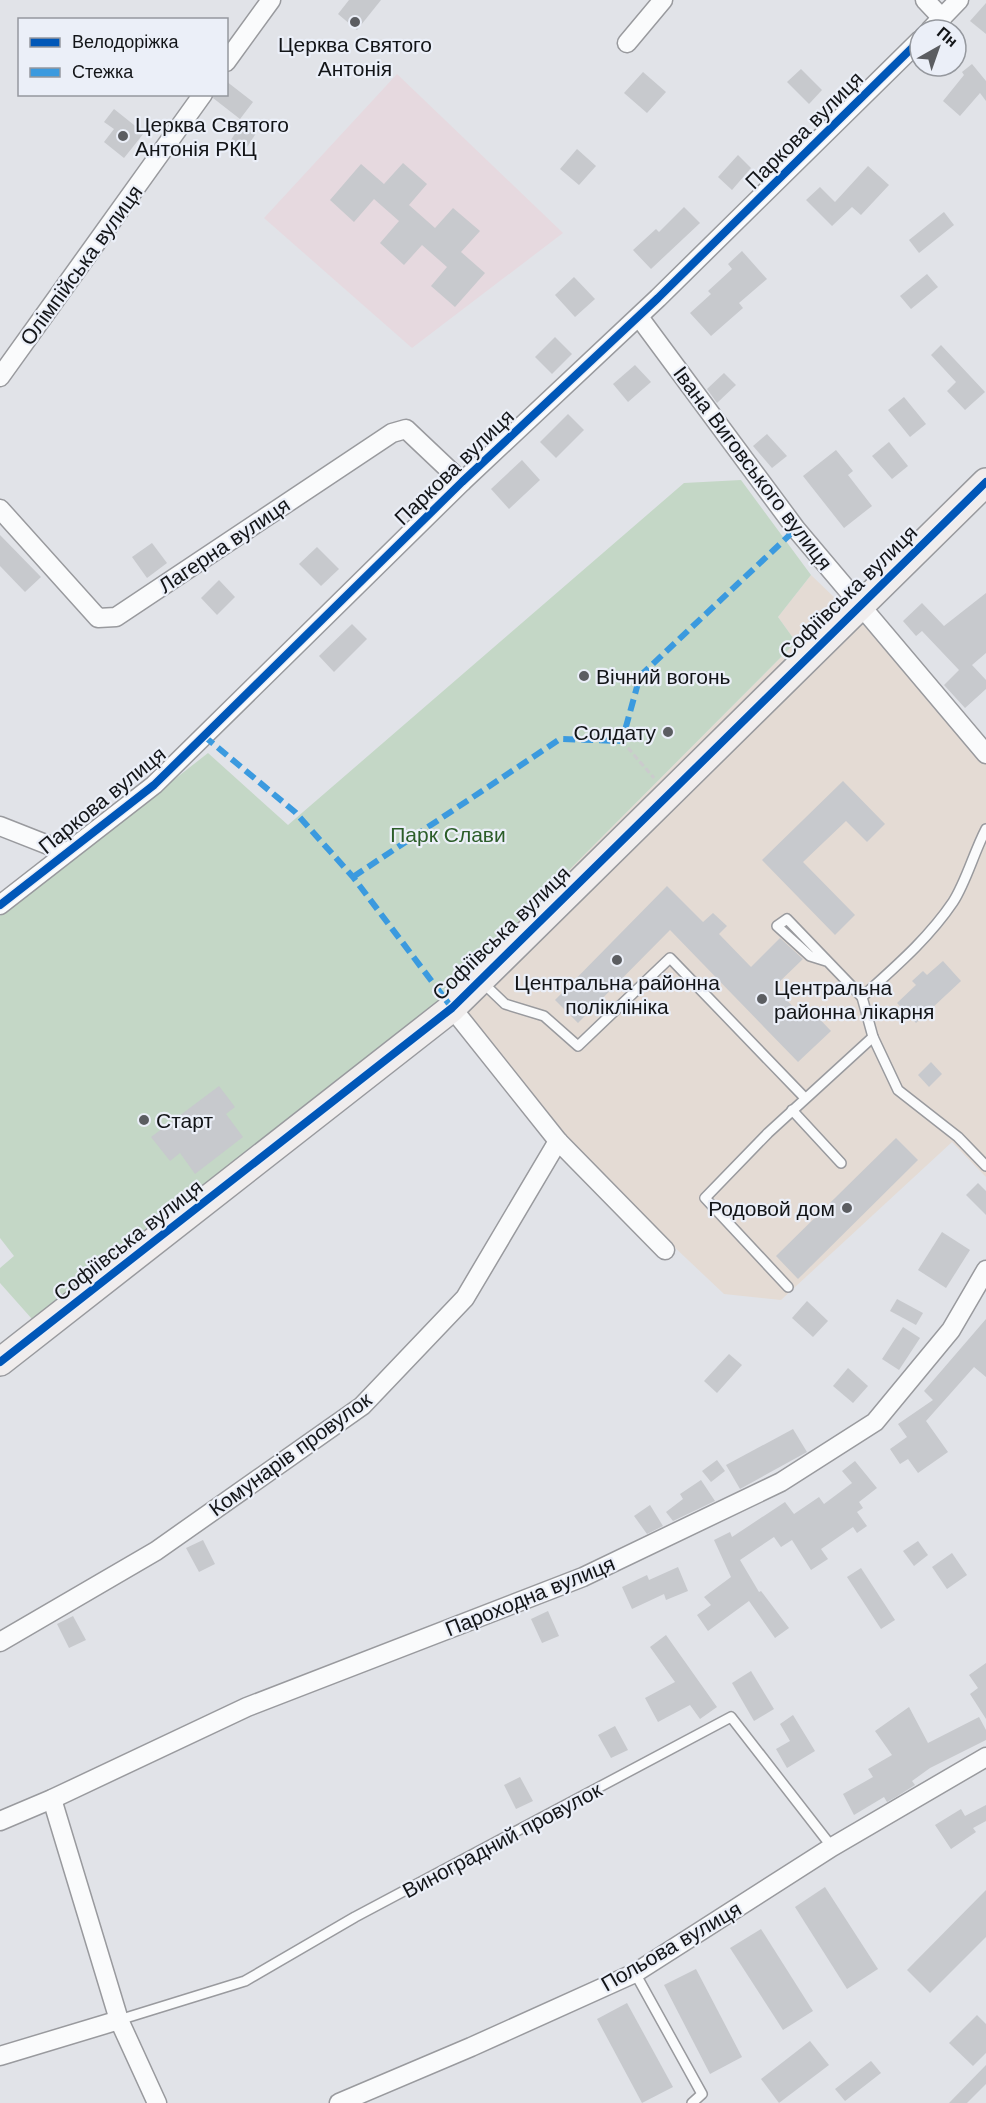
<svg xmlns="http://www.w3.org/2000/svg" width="986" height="2103" font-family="Helvetica,sans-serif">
  <rect width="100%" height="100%" fill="#e1e3e8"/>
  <polygon fill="#e6d9df" points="397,74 563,233 412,348 264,218"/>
  <polygon fill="#e4dbd4" points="811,575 986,743 986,1177 952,1142 781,1300 724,1294 651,1225 439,1001 796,642 778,617"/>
  <polygon fill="#c4d7c6" points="741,480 811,575 778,617 796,642 439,1001 32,1319 0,1283 0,1268 14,1256 0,1238 0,916 208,753 288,825 684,483"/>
  <g fill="#c7c9cd">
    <polygon points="349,0 381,0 357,30 338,14"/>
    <polygon points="986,3 986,34 970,21"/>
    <polygon points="972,64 986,81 986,101 980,93 960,116 943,101 964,75 962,72"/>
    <polygon points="801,69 822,90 809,104 787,82"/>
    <polygon points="643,72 666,92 647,113 624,93"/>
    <polygon points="226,81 253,102 240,119 213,98 214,94 226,94"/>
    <polygon points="114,109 144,133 124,158 104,142 114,129 104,122"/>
    <polygon points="243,121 258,130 244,152 229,143"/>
    <polygon points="577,149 596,166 579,185 560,169"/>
    <polygon points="738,155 751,168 732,190 718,177"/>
    <polygon points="403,163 427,184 409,205 435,228 453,208 480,231 461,252 485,273 455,307 431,286 447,267 422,245 404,265 380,243 399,221 374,199 354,222 330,200 361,164 384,184"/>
    <polygon points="868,166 889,185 861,215 852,207 832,226 806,200 820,187 835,202"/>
    <polygon points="684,207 700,223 651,269 633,250 656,229 659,232"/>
    <polygon points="944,212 954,225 919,253 909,240"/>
    <polygon points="742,251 767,279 739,303 743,308 711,336 690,313 711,294 708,291 732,269 728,264"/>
    <polygon points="927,274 938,287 911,309 900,296"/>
    <polygon points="574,277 595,299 575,317 555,295"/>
    <polygon points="555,337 572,354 552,374 535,357"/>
    <polygon points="941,345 985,392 965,410 947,391 956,382 931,355"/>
    <polygon points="635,365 651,382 628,402 613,384"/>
    <polygon points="724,373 736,385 717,403 707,389"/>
    <polygon points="904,397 926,424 910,437 888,410"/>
    <polygon points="568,414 584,430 556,458 540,442"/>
    <polygon points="767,434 787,456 772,468 753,446"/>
    <polygon points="889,442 908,466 892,479 872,456"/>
    <polygon points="836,450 853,471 848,475 872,506 844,528 803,476"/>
    <polygon points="522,460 540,480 509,509 491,489"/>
    <polygon points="0,535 41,577 25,592 0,566"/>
    <polygon points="152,543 167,563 147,578 132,557"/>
    <polygon points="317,547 339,569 321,586 299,564"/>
    <polygon points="219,580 235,597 217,615 201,598"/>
    <polygon points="986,593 986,653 972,665 986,680 986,689 965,708 944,685 959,670 922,631 916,636 903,621 922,603 944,626"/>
    <polygon points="352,624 367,639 334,672 319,656"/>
    <polygon points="843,781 885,824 867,842 846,821 803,862 855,915 835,935 762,860"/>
    <polygon points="667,886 703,922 713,913 727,926 719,934 751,967 780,938 803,959 774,987 804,1018 812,1011 831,1031 798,1062 670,930 578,1023 555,1000"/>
    <polygon points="943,961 961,981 916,1023 897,1003 916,985 912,981 923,971 927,975"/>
    <polygon points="931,1062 942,1074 929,1087 918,1075"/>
    <polygon points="219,1086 235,1107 226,1114 243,1137 195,1174 180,1153 170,1161 151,1137"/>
    <polygon points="896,1138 918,1160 798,1279 776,1256"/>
    <polygon points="978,1183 986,1191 986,1215 966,1195"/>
    <polygon points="942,1232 970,1250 946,1288 918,1270"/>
    <polygon points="897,1299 923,1313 916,1325 890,1311"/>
    <polygon points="807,1301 828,1321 813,1337 792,1318"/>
    <polygon points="986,1319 986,1377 974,1367 926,1421 948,1452 918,1473 908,1459 900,1464 890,1449 907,1437 898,1424 933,1400 924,1391"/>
    <polygon points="903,1327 920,1338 899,1370 882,1359"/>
    <polygon points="729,1354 742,1365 717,1393 704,1381"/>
    <polygon points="848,1368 868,1386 853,1403 833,1386"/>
    <polygon points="793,1429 807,1452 740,1489 726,1465"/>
    <polygon points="717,1460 725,1471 711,1482 702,1471"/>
    <polygon points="855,1461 877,1488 859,1502 863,1508 857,1512 867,1526 857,1533 853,1527 821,1549 828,1559 811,1570 792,1540 781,1547 774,1537 740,1560 759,1592 761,1591 789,1628 775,1638 749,1601 708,1631 697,1615 711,1605 704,1597 731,1577 714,1540 730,1532 732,1537 785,1502 794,1514 819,1497 824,1504 852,1483 842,1471"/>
    <polygon points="701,1480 715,1501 673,1521 666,1512 683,1499 680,1494"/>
    <polygon points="650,1505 663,1526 647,1534 634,1516"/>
    <polygon points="203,1540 215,1564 199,1572 186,1548"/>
    <polygon points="918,1541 928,1555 914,1566 903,1551"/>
    <polygon points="952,1553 967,1575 947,1589 932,1567"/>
    <polygon points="678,1567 688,1591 666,1600 664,1594 632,1609 622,1587 647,1575 649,1580"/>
    <polygon points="861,1568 895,1620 881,1629 847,1577"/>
    <polygon points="548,1611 559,1636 542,1643 531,1619"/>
    <polygon points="73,1616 86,1640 69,1648 57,1624"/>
    <polygon points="666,1635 717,1707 700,1719 690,1705 658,1722 645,1698 675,1682 650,1647"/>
    <polygon points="986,1663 986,1719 970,1694 978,1688 969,1675"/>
    <polygon points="751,1671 774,1709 754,1721 732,1683"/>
    <polygon points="909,1707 928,1743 979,1717 986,1730 986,1740 930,1768 912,1781 915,1785 896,1797 887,1802 884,1797 854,1815 843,1794 873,1777 868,1769 892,1755 875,1731"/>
    <polygon points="793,1715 815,1751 787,1768 776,1749 790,1741 780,1724"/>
    <polygon points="615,1726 628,1750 611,1758 598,1735"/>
    <polygon points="520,1777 533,1801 516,1809 504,1785"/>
    <polygon points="986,1805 986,1821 973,1828 976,1832 951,1849 935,1825 961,1809 965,1816"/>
    <polygon points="825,1887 878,1969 847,1989 795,1907"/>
    <polygon points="986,1890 986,1937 930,1993 907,1970"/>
    <polygon points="761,1929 813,2011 783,2030 730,1948"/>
    <polygon points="696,1969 742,2057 710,2074 664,1985"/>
    <polygon points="627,2003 673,2087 642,2103 597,2019"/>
    <polygon points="977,2015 986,2024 986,2053 973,2066 949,2043"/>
    <polygon points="810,2041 829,2065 779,2103 761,2079"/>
    <polygon points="871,2061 881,2073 845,2101 835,2089"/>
    <polygon points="986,2065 986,2084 967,2103 949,2103"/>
  </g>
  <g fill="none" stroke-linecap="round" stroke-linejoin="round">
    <g stroke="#999a9e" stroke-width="12">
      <g id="lane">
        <path d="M986,829c-12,23 -20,53 -33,73 -25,37 -58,65 -91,95l11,40 25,53 60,47 28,29"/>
        <polyline points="826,961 810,956 777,926 787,919 862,997"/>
        <polyline points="481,981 505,1004 544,1016 578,1046 670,958 805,1098"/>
        <polyline points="792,1110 841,1163"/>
        <polyline points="788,1287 705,1198 768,1133 873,1037"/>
        <polyline points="635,1973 702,2094 692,2103"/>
        <polyline points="119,2020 245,1981 355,1917 731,1717 832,1847"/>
      </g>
    </g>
    <g stroke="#999a9e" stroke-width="21">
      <g id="street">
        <polyline points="925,0 942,18"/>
        <polyline points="930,30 959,0"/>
        <polyline points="627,43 663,0"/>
        <polyline points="226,62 271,0"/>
        <polyline points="639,317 796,529 986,754"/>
        <polyline points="0,377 203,94"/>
        <polyline points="0,509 98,618 116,617 392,433 406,429 462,482"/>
        <polyline points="0,826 66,852"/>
        <polyline points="0,905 154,785 462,482 658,298 920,40"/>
        <polyline points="452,1008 558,1141 665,1250"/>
        <polyline points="0,1642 156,1551 362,1406 465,1298 558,1141"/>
        <polyline points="52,1799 119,2020 157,2103"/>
        <polyline points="0,1821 52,1799 247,1707 583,1577 781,1482 875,1422 951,1330 986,1270"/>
        <polyline points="0,2056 119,2020"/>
        <polyline points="339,2103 471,2047 635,1973 832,1847 986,1757"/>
      </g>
    </g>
    <g stroke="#999a9e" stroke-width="30">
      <polyline id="secondary" points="0,1362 452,1008 986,482"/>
    </g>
    <polyline stroke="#cbcbcd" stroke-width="3" stroke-dasharray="6 3" stroke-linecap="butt" points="622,741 654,778"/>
    <use href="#lane" stroke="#fafbfc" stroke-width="9"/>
    <use href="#street" stroke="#fafbfc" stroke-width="18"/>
    <use href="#secondary" stroke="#f0eded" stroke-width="27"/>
    <g stroke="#3b9adf" stroke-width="6" stroke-dasharray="12 6" stroke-linecap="butt">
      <polyline points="204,736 295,812 353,877 452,1008"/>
      <polyline points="353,877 560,739 622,741 640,676 796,529"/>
    </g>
    <g stroke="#ebeff8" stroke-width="11">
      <g id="cycleway">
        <polyline points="0,905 154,785 462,482 658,298 920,40"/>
        <polyline points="0,1362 452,1008 986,482"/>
      </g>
    </g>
    <use href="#cycleway" stroke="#0057b8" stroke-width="8"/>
  </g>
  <g fill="#5b5d61" stroke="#ebeff8" stroke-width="2">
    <circle cx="355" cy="22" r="6"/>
    <circle cx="123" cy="136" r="6"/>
    <circle cx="584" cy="676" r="6"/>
    <circle cx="668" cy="732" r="6"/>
    <circle cx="617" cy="960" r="6"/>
    <circle cx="762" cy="999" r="6"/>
    <circle cx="144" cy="1120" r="6"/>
    <circle cx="847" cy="1208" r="6"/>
  </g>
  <g text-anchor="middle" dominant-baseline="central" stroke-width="4.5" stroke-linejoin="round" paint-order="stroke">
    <g font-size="21" fill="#131518" stroke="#ebeff8" text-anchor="start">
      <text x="355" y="44" text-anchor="middle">Церква Святого<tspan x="355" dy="24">Антонія</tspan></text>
      <text x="135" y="124">Церква Святого<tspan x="135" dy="24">Антонія РКЦ</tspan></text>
      <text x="596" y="676">Вічний вогонь</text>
      <text x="656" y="732" text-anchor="end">Солдату</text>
      <text x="617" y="982" text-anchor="middle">Центральна районна<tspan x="617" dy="24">поліклініка</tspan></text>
      <text x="774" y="987">Центральна<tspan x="774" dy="24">районна лікарня</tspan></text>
      <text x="156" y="1120">Старт</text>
      <text x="835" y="1208" text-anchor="end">Родовой дом</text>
    </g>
    <g font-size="21" fill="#131518" stroke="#ebeff8">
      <text transform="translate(804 130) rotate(-45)">Паркова вулиця</text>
      <text transform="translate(81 265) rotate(-54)">Олімпійська вулиця</text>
      <text transform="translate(454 467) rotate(-44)">Паркова вулиця</text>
      <text transform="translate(753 468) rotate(53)">Івана Виговського вулиця</text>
      <text transform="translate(224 545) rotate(-34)">Лагерна вулиця</text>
      <text transform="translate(848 592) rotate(-44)">Софіївська вулиця</text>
      <text transform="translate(102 800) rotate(-39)">Паркова вулиця</text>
      <text transform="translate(501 933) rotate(-44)">Софіївська вулиця</text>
      <text transform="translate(128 1240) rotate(-38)">Софіївська вулиця</text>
      <text transform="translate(290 1454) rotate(-36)">Комунарів провулок</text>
      <text transform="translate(530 1596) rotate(-22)">Пароходна вулиця</text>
      <text transform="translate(502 1840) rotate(-28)">Виноградний провулок</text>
      <text transform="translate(671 1946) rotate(-30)">Польова вулиця</text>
    </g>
    <g font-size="21" fill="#2c5d29" stroke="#ebeff8">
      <text x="448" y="834">Парк Слави</text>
    </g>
  </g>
  <rect x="18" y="18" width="210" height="78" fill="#ebeff8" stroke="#95989e" stroke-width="1.5"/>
  <rect x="30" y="38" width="30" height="9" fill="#0057b8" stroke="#95989e" stroke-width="1.5"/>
  <text x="72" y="48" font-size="18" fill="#131518">Велодоріжка</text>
  <rect x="30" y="68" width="30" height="9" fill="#3b9adf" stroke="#95989e" stroke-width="1.5"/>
  <text x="72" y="78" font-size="18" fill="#131518">Стежка</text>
  <g transform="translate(938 48) rotate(40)"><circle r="28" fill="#ebeff8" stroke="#95989e" stroke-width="1.5"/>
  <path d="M0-4.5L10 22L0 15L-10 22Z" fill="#5b5d61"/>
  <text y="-9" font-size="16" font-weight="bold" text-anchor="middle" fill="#131518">Пн</text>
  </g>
</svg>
